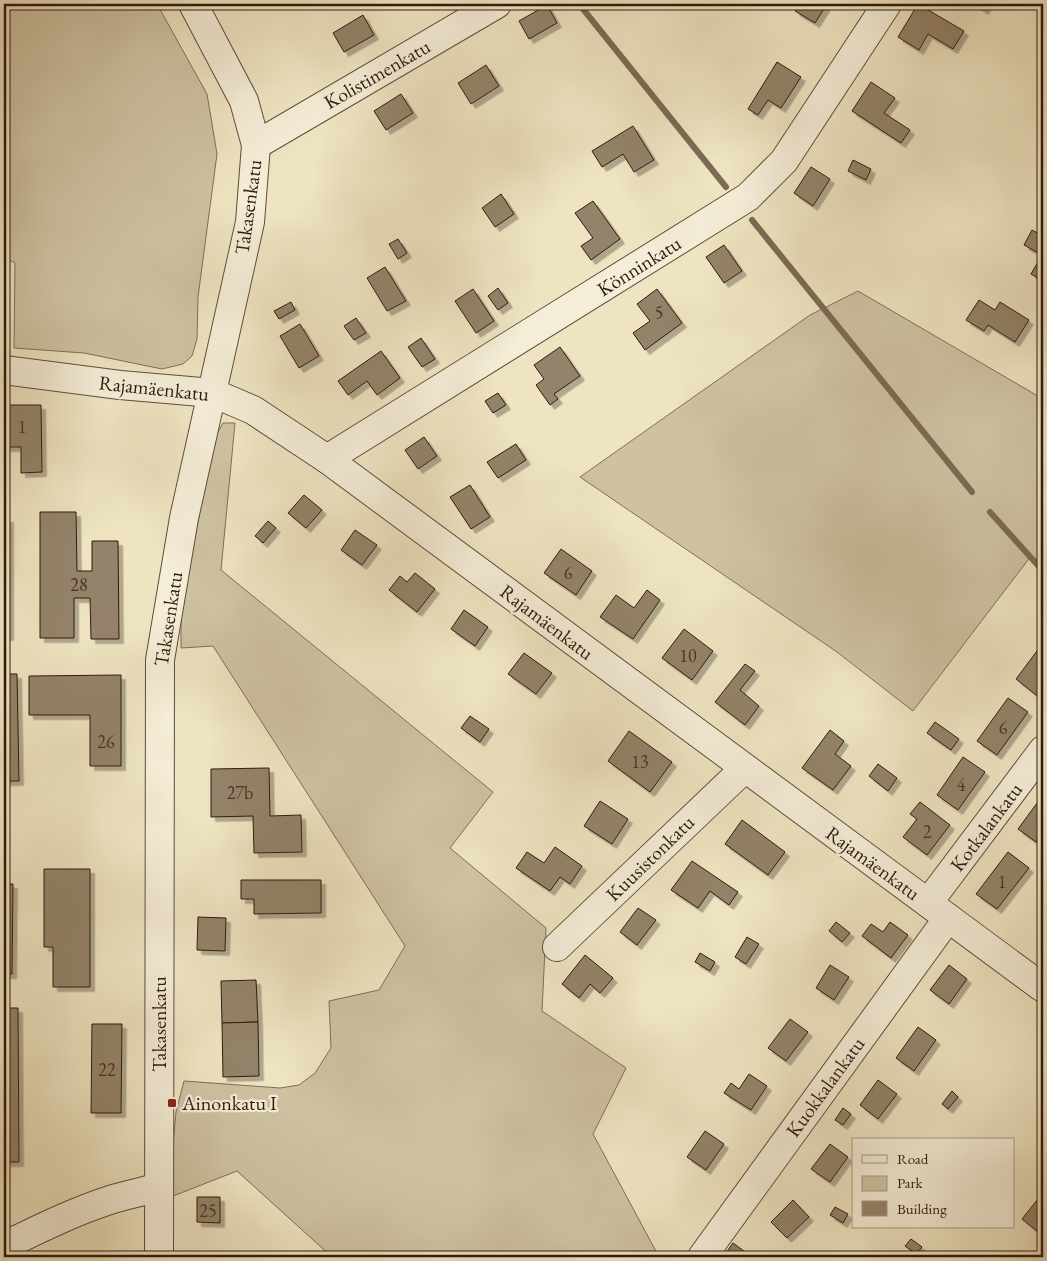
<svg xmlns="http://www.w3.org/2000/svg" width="1047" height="1261" font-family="'EB Garamond',serif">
  <defs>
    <filter id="shadow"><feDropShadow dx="4.5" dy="4.5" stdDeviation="0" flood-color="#0004"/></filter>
  </defs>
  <rect width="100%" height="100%" fill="#eee4c1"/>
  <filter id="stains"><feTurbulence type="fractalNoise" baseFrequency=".004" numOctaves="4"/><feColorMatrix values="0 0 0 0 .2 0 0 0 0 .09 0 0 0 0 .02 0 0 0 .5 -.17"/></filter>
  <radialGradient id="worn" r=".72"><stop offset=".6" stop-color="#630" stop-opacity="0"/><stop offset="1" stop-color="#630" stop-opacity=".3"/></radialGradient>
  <g fill="#cec2a2" stroke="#7f6e58">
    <polygon points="4,4 157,4 207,94 217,154 198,297 197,339 192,356 183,364 162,369 84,353 14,348 15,263 4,257"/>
    <polygon points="858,291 1043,399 1043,571 1031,556 913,711 837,652 580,477 810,315"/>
    <polygon points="223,423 235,423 221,570 493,792 450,848 546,928 542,1011 626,1068 593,1134 659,1257 332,1257 237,1171 168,1198 176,1112 184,1081 280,1088 299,1085 315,1073 331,1048 329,1001 379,990 405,946 213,646 181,648 181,606 215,437"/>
  </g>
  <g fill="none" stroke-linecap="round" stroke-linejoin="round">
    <g stroke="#7b6a54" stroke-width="6">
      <polyline points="579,4 726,187"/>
      <polyline points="752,220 972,492"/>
      <polyline points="990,512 1043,571"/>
    </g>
  </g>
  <g fill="#93836b" stroke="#301a0d" filter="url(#shadow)">
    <polygon points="799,4 827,4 815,23 795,11"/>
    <polygon points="918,4 964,31 953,49 928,34 919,50 898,37"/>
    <polygon points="974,4 987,4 984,10"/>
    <polygon points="547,5 557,23 529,39 519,21"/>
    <polygon points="363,15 374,35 344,52 333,33"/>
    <polygon points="777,62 801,77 781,108 768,100 758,115 748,109"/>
    <polygon points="486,65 499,86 471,104 458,83"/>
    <polygon points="871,82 895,98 884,113 910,130 901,143 852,111"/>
    <polygon points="401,94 413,113 386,130 374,111"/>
    <polygon points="633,126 654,160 634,172 623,154 602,167 592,151"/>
    <polygon points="853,160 871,169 866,180 848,171"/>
    <polygon points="811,167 830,179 813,206 794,193"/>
    <polygon points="501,194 514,214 495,227 482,208"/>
    <polygon points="593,201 620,239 591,260 581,246 593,238 575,213"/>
    <polygon points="1032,230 1043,236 1043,281 1031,274 1042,255 1024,245"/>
    <polygon points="398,239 407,253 398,259 389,244"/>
    <polygon points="724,245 742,271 724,283 706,257"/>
    <polygon points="385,267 406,301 387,311 367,278"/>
    <polygon points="498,288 508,303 498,310 488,296"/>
    <polygon points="473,289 494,321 476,333 455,301"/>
    <polygon points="657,289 682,323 645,350 633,333 650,321 637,304"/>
    <polygon points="979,300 995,310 1000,302 1029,320 1015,342 988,325 984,331 966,320"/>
    <polygon points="291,302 295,310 279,319 274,311"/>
    <polygon points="356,318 366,333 354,340 344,326"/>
    <polygon points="300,324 319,356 299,368 280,336"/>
    <polygon points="421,338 435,359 422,367 408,347"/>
    <polygon points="560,347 580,376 554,394 558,399 550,405 536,385 544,379 534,365"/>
    <polygon points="381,351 400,378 377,395 367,381 348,395 338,381"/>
    <polygon points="498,393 506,405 493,413 485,401"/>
    <polygon points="4,405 41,405 42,472 21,473 21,447 4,447"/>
    <polygon points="424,437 437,456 418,469 405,450"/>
    <polygon points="516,444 526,460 498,478 487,462"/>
    <polygon points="470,485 490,517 471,529 450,497"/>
    <polygon points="304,495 322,510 306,528 288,513"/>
    <polygon points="40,512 76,512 77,571 92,571 92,541 118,541 119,639 91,639 90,598 74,598 74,638 40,638"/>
    <rect x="4" y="518" width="5" height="118"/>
    <polygon points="268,521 276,528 263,543 255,536"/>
    <polygon points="355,530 377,545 362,565 341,550"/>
    <polygon points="561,549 592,571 576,595 544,573"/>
    <polygon points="415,573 435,589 417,612 389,590 400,576 407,582"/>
    <polygon points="647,590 660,600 633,639 600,617 616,595 634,608"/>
    <polygon points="464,610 488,627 475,646 451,629"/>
    <polygon points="684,629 713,651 692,680 662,658"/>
    <polygon points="1043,643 1043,693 1040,698 1016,679"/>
    <polygon points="524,653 552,673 536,694 508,674"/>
    <polygon points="745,664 755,671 740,690 759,706 745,725 715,702"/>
    <polygon points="4,674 17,674 19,781 4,781"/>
    <polygon points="121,675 121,766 90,766 90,715 29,715 29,676"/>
    <polygon points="1008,698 1028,712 997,755 977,741"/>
    <polygon points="470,716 489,729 480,742 461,728"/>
    <polygon points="935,722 959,739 951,750 927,733"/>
    <polygon points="830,730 844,741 835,754 851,766 833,790 802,768"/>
    <polygon points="629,731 672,762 650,792 608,761"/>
    <polygon points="963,757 985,772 958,810 937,795"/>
    <polygon points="878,764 897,778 888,791 869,776"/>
    <polygon points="269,768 270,816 301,815 302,852 254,853 253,816 211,817 211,769"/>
    <polygon points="1043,795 1043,832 1036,842 1018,829"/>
    <polygon points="600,801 628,819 612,844 584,826"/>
    <polygon points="920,802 950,825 927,855 903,837 917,819 910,814"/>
    <polygon points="742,820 785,852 768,875 725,844"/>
    <polygon points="555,847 582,866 570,884 560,877 550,891 516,868 527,852 544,863"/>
    <polygon points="1008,852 1029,868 997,909 976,894"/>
    <polygon points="692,861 738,892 729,905 710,891 698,908 671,890"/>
    <polygon points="44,869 90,869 90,987 53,987 53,947 44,947"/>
    <polygon points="241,880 321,880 321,913 254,914 254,899 241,899"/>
    <polygon points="4,884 13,884 12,974 4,974"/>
    <polygon points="638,908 656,920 637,945 620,932"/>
    <polygon points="198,917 226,918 225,951 197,950"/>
    <polygon points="836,922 850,933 842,942 829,931"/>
    <polygon points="890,922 908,935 891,958 862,936 871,924 883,932"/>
    <polygon points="747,937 759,944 746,964 735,957"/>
    <polygon points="700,953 715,962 710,971 695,962"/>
    <polygon points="585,955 613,978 600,993 590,984 579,998 562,984"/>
    <polygon points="830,965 849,977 834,1000 816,988"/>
    <polygon points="949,965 967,979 949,1004 930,990"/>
    <polygon points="256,980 258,1022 222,1023 221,981"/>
    <polygon points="4,1008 18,1008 19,1162 4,1162"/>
    <polygon points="790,1019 808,1032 786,1061 768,1048"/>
    <polygon points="258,1022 259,1076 223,1077 222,1023"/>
    <polygon points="92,1024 122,1024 121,1113 91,1113"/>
    <polygon points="918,1027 936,1040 914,1071 896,1058"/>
    <polygon points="749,1074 767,1086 751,1110 724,1093 731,1083 739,1089"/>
    <polygon points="878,1080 897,1094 878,1119 860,1105"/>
    <polygon points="952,1091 958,1097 948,1109 942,1104"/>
    <polygon points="843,1108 851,1114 843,1125 835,1120"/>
    <polygon points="705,1131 724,1144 706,1170 687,1157"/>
    <polygon points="830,1144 848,1157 830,1182 811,1169"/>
    <polygon points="197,1197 220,1197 220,1223 197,1222"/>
    <polygon points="1038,1199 1043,1203 1043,1226 1038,1232 1022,1219"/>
    <polygon points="793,1200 809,1217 787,1238 771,1222"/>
    <polygon points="835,1207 848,1214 843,1223 830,1215"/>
    <polygon points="911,1239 922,1247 916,1254 905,1246"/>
    <polygon points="733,1243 752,1257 723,1257"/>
  </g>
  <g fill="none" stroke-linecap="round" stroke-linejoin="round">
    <g stroke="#604c3a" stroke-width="30">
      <g id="minor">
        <polyline points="256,145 497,4"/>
        <polyline points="4,370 120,385 213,393 253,410 327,459 1043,988"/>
        <polyline points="327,459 748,197 784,161 887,4"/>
        <polyline points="928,903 1043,750"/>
        <polyline points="557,947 744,769"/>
        <path d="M4,1246c35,-17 69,-34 106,-46 16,-5 32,-8 48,-13"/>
        <polyline points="159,1257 160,660 184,518 250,222 256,145 244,101 193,4"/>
        <polyline points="702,1257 948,918"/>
      </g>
    </g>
    <use href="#minor" stroke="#f4edd7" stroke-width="28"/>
  </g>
  <rect fill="#8f2418" stroke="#f4edd7" stroke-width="2" x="167" y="1098" width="10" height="10" rx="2.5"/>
  <g text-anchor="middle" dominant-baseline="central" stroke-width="4.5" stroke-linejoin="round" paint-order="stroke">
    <g font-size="18" fill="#493424">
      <text x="659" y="312">5</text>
      <text x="22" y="426">1</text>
      <text x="568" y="572">6</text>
      <text x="79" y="584">28</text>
      <text x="688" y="655">10</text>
      <text x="1003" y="727">6</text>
      <text x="106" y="741">26</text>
      <text x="640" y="761">13</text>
      <text x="961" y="784">4</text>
      <text x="240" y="792">27b</text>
      <text x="927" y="831">2</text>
      <text x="1002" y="881">1</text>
      <text x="107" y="1069">22</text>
      <text x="208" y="1210">25</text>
    </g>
    <g font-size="20" fill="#301a0d" stroke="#f4edd7">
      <text transform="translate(377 74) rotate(-30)">Kolistimenkatu</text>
      <text transform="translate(248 207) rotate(-82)">Takasenkatu</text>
      <text transform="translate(639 266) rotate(-32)">Könninkatu</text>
      <text transform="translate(154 388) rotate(6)">Rajamäenkatu</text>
      <text transform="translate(168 619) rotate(-81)">Takasenkatu</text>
      <text transform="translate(547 622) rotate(37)">Rajamäenkatu</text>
      <text transform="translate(986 827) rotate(-53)">Kotkalankatu</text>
      <text transform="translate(650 858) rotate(-44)">Kuusistonkatu</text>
      <text transform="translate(873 863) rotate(36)">Rajamäenkatu</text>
      <text transform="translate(159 1024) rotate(-90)">Takasenkatu</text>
      <text transform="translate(825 1087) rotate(-54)">Kuokkalankatu</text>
    </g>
    <g font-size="20" fill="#301a0d" stroke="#f4edd7" text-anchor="start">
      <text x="182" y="1103">Ainonkatu I</text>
    </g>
  </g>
  <rect width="1047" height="1261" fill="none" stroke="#eee4c1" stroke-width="20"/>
  <rect x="5" y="5" width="1037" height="1251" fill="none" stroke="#301a0d" stroke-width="2.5"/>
  <rect x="10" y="10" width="1027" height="1241" fill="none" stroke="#301a0d"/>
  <rect x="852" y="1138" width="162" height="90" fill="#f4edd7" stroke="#a69986"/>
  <rect x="862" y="1155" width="25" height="8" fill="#f4edd7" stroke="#a69986"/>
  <text x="897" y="1164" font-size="15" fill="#301a0d">Road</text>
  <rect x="862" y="1176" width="25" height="15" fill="#cec2a2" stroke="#a69986"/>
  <text x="897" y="1188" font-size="15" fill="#301a0d">Park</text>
  <rect x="862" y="1201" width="25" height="15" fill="#93836b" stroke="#a69986"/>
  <text x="897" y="1214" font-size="15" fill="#301a0d">Building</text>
  <rect width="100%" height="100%" filter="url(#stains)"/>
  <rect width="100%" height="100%" fill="url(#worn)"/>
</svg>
